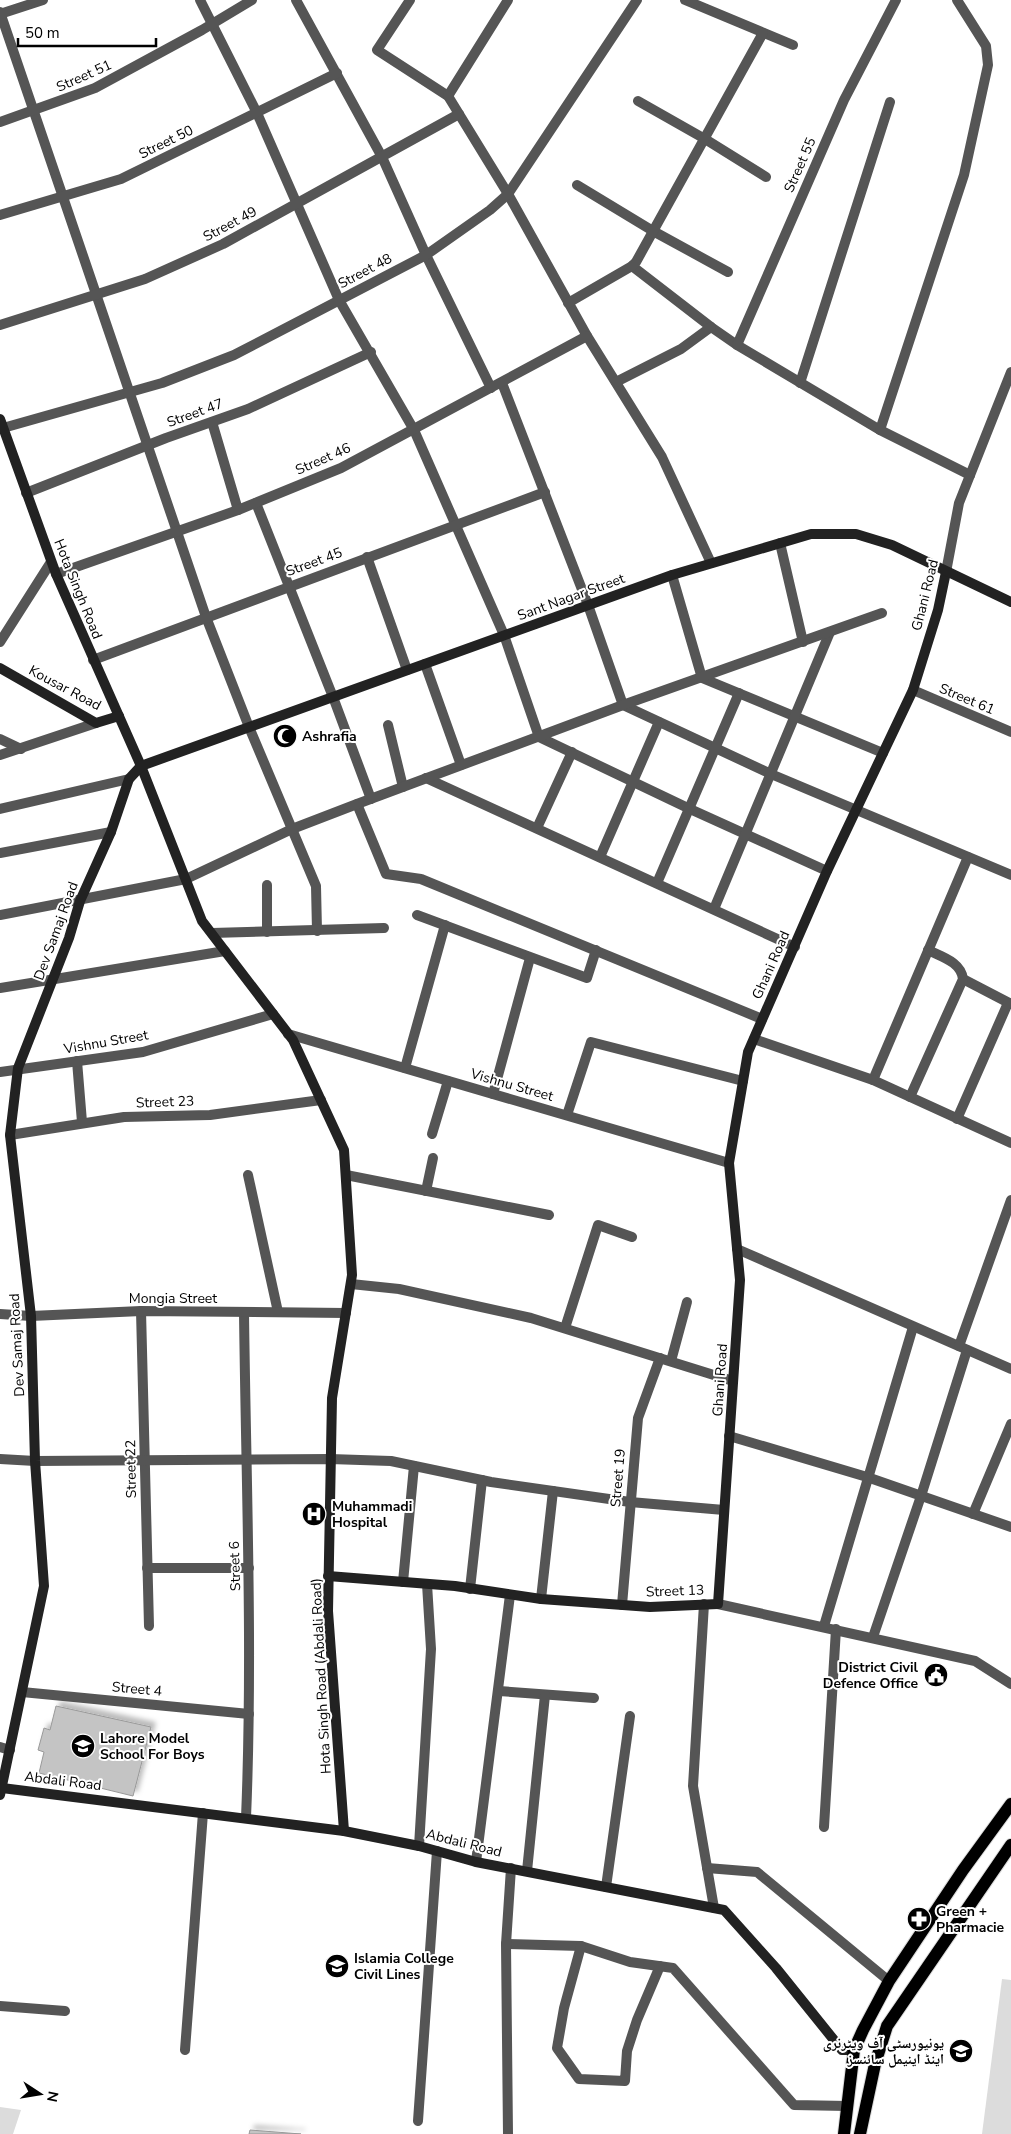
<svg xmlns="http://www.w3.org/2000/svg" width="1011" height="2134" font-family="'Nunito Sans','Noto Naskh Arabic',sans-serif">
  <defs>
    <filter id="shadow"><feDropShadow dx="4.5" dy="-4.5" stdDeviation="2.5" flood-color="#0004"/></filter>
  </defs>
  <rect width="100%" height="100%" fill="#fff"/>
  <g fill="#dcdcdc">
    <polygon points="1002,1979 1011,1980 1011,2134 982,2134"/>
    <polygon points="0,2107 21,2110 13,2134 0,2134"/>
  </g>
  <g fill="#c4c4c4" stroke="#999" filter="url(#shadow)">
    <polygon points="56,1706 151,1727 133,1796 39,1773 44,1752 38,1750 44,1728 50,1730"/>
    <polygon points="250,2130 301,2134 249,2134"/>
  </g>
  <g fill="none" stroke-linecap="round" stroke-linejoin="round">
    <g stroke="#dbdbdb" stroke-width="14">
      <g id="primary">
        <polyline points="844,2134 854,2050 863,2030 889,1981 963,1870 1011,1804"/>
        <polyline points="860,2134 875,2064 887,2026 1011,1845"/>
      </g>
    </g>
    <g stroke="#555" stroke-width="10">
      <polyline points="200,0 257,113 339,300 414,430 504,635 539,737 690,809 827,871"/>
      <polyline points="296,0 382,157 426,255 491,388"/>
      <polyline points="410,0 377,50 448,96 508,194 587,336 662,457 711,563"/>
      <polyline points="685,0 793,45"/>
      <polyline points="0,12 206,617 249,727 316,886 317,931"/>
      <polyline points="0,14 43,0"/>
      <polyline points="448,96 508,0"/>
      <polyline points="638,101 705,139 766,177"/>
      <polyline points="0,122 95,88 202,30 252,0"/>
      <polyline points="577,185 653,231 728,272"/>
      <polyline points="0,215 121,179 337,73"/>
      <polyline points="632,266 711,327 737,345 880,430 964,175 988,65 986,46 957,0"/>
      <polyline points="568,303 632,266 636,262 763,33"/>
      <polyline points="0,325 145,279 223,244 459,114"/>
      <polyline points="737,345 844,100 896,0"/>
      <polyline points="616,382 681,349 711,327"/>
      <polyline points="502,383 588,605 623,705 771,774 1011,875"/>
      <polyline points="800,383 890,102"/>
      <polyline points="212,422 238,510"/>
      <polyline points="3,428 162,383 234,355 426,255 490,210 508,194 637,0"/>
      <polyline points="880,430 970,475"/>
      <polyline points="26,493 166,438 248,409 371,352"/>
      <polyline points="256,503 333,697 371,799"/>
      <polyline points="780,543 803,642"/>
      <polyline points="367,557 407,670"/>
      <polyline points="946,572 959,503 1011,372"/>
      <polyline points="56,574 238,510 341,468 587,336"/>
      <polyline points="672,575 702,678 883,753"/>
      <polyline points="0,642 51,562"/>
      <polyline points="93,660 545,492"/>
      <polyline points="425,664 461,765"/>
      <polyline points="913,690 1011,732"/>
      <polyline points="388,725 403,787"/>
      <polyline points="0,739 21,749"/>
      <polyline points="0,755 96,723"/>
      <polyline points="426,778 795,947"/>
      <polyline points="357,804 386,874 421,879 762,1019"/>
      <polyline points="0,809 129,779"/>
      <polyline points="537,828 572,752"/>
      <polyline points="0,853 111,832"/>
      <polyline points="600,857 659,722"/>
      <polyline points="657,883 739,693"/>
      <polyline points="714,909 830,632"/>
      <polyline points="0,915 186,879 292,829 357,804 623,705 882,613"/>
      <polyline points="417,915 587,978 596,950"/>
      <polyline points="267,932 267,885"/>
      <polyline points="212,933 384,928"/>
      <polyline points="963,979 1011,1004"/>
      <polyline points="0,988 225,951"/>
      <polyline points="288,1034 729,1163"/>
      <polyline points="754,1039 873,1080 968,857"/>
      <polyline points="77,1061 82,1122"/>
      <polyline points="405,1068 445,925"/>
      <polyline points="0,1072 143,1052 273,1014"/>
      <polyline points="873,1080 1011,1143"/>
      <polyline points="493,1094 530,958"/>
      <path d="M910,1097l53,-118c-2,-17 -21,-22 -35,-29"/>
      <polyline points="567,1115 591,1042 743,1081"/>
      <polyline points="957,1119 1008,1003"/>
      <polyline points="432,1134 448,1081"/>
      <polyline points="10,1135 124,1117 210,1115 321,1100"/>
      <polyline points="248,1175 278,1312"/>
      <polyline points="346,1175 549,1215"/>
      <polyline points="426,1191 433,1158"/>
      <polyline points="737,1249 1011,1369"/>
      <polyline points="351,1284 399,1289 531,1318 733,1381"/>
      <polyline points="141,1311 149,1626"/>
      <path d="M244,1312c2,169 9,338 2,506"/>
      <polyline points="0,1314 31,1316 141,1311 346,1313"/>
      <polyline points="565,1328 598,1225 632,1237"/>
      <polyline points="959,1346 1011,1200"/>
      <polyline points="671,1361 687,1302"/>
      <polyline points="729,1436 867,1477 1011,1527"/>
      <polyline points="0,1459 35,1461 330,1459 391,1461 491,1482 630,1502 724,1510"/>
      <polyline points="973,1514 1011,1424"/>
      <polyline points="147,1568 249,1568"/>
      <polyline points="403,1582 414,1466"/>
      <polyline points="470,1589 482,1480"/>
      <polyline points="541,1599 553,1491"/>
      <polyline points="704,1604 693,1786 714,1908"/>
      <polyline points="718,1604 975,1661 1011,1684"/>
      <polyline points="622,1605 638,1418 660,1358"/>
      <polyline points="824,1626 913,1327"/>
      <polyline points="873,1637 921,1496 967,1350"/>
      <polyline points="499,1691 594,1698"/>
      <polyline points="22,1692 249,1714"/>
      <polyline points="0,1747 10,1750"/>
      <polyline points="824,1827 836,1629"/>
      <polyline points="419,1846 431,1649 427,1584"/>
      <polyline points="476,1862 510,1595"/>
      <polyline points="707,1868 757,1872 889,1981"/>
      <polyline points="527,1871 545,1695"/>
      <polyline points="606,1887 630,1716"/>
      <polyline points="506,1944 581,1946 630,1962 673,1968 794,2105 847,2106"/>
      <polyline points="581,1946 564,2008 557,2048 579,2079 625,2081 627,2051 637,2020 660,1966"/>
      <polyline points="0,2006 65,2011"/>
      <polyline points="185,2050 203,1813"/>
      <polyline points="418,2121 437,1851"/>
      <polyline points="508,2134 506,1944 511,1868"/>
    </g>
    <g stroke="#222" stroke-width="10">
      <polyline points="0,419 56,574 141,766 202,921 293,1040 344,1150 352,1275 332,1398 328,1611 344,1831"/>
      <polyline points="0,668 96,723 119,716"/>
      <polyline points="328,1576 455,1586 541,1599 650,1607 718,1604 740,1280 729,1163 748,1052 827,871 913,690 938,610 946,572"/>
      <polyline points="2,1788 344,1831 419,1846 476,1862 724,1910 776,1968 842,2050 854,2050"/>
      <polyline points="0,1795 44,1586 35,1461 31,1316 10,1135 18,1068 69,938 80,901 111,832 129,779 141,766 672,575 811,534 856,534 892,545 1011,602"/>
    </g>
    <use href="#primary" stroke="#000" stroke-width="12"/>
  </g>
  <defs>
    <g id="mosque-disc" transform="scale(1.25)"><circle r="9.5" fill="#000" stroke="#fff"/><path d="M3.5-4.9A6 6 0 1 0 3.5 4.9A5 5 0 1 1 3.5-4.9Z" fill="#fff"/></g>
    <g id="hospital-disc" transform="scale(1.25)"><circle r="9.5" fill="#000" stroke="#fff"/><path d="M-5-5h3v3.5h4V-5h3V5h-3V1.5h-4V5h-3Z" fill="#fff"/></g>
    <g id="civic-disc" transform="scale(1.25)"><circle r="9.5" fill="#000" stroke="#fff"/><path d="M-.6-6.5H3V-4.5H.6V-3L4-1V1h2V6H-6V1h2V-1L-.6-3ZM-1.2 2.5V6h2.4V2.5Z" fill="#fff"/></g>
    <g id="school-disc" transform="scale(1.25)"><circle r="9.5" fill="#000" stroke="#fff"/><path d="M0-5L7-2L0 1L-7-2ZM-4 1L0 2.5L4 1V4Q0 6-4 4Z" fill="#fff"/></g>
    <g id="pharmacy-disc" transform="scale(1.25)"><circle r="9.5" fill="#000" stroke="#fff"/><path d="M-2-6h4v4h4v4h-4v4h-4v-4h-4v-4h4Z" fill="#fff"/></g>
    <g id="university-disc" transform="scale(1.25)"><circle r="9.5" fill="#000" stroke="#fff"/><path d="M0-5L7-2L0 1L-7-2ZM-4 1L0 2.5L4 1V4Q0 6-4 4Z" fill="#fff"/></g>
  </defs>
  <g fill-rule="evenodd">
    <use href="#mosque-disc" x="285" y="736"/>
    <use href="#hospital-disc" x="314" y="1514"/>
    <use href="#civic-disc" x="936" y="1675"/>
    <use href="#school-disc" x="83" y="1746"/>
    <use href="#pharmacy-disc" x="919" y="1919"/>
    <use href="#university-disc" x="337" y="1966"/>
    <use href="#university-disc" x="961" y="2051"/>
  </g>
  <g text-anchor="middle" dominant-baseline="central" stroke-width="4" stroke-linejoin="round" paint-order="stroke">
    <g font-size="14" fill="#000" stroke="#fff">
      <text transform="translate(84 76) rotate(-24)">Street 51</text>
      <text transform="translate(166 142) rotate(-26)">Street 50</text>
      <text transform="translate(800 165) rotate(-66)">Street 55</text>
      <text transform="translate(230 224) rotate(-28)">Street 49</text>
      <text transform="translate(365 271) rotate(-28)">Street 48</text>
      <text transform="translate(195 413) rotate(-20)">Street 47</text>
      <text transform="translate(323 459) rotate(-24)">Street 46</text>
      <text transform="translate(314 562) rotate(-20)">Street 45</text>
      <text transform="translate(78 589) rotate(68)">Hota Singh Road</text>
      <text transform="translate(925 595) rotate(-76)">Ghani Road</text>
      <text transform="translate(571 597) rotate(-20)">Sant Nagar Street</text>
      <text transform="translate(65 688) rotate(28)">Kousar Road</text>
      <text transform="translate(967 699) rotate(23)">Street 61</text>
      <text transform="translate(56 931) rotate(-70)">Dev Samaj Road</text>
      <text transform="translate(771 965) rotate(-66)">Ghani Road</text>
      <text transform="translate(106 1042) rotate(-10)">Vishnu Street</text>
      <text transform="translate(512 1085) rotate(16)">Vishnu Street</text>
      <text transform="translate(165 1102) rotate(-2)">Street 23</text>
      <text x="173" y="1298">Mongia Street</text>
      <text transform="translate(17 1345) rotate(-93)">Dev Samaj Road</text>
      <text transform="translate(720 1380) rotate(-86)">Ghani Road</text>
      <text transform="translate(131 1469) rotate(-91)">Street 22</text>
      <text transform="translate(618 1478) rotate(-85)">Street 19</text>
      <text transform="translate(235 1566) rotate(-92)">Street 6</text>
      <text transform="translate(675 1591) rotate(-2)">Street 13</text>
      <text transform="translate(321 1676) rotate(-93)">Hota Singh Road (Abdali Road)</text>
      <text transform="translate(137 1689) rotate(5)">Street 4</text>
      <text transform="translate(63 1781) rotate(7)">Abdali Road</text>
      <text transform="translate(464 1843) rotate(14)">Abdali Road</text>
    </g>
    <g font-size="14" font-weight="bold" fill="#000" stroke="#fff" text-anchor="start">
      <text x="302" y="736">Ashrafia</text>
      <text x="332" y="1506">Muhammadi<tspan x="332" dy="16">Hospital</tspan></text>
      <text x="918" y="1667" text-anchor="end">District Civil<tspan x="918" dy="16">Defence Office</tspan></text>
      <text x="100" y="1738">Lahore Model<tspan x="100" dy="16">School For Boys</tspan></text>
      <text x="936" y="1911">Green +<tspan x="936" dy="16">Pharmacie</tspan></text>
      <text x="354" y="1958">Islamia College<tspan x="354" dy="16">Civil Lines</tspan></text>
      <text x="944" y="2043" text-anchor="end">یونیورسٹی آف ویٹرنری<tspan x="944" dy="16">اینڈ اینیمل سائنسز</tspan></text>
    </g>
  </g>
  <g transform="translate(40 2094) rotate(102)" stroke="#ffffff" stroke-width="4" paint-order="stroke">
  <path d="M0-4L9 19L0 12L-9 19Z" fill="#000000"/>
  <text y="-8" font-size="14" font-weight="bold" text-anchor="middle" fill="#000000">N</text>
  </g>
  <path d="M18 38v8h138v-8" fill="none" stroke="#000000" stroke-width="2.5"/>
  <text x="25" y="38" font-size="15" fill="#000000" stroke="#ffffff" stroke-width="4" paint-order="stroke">50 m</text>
</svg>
